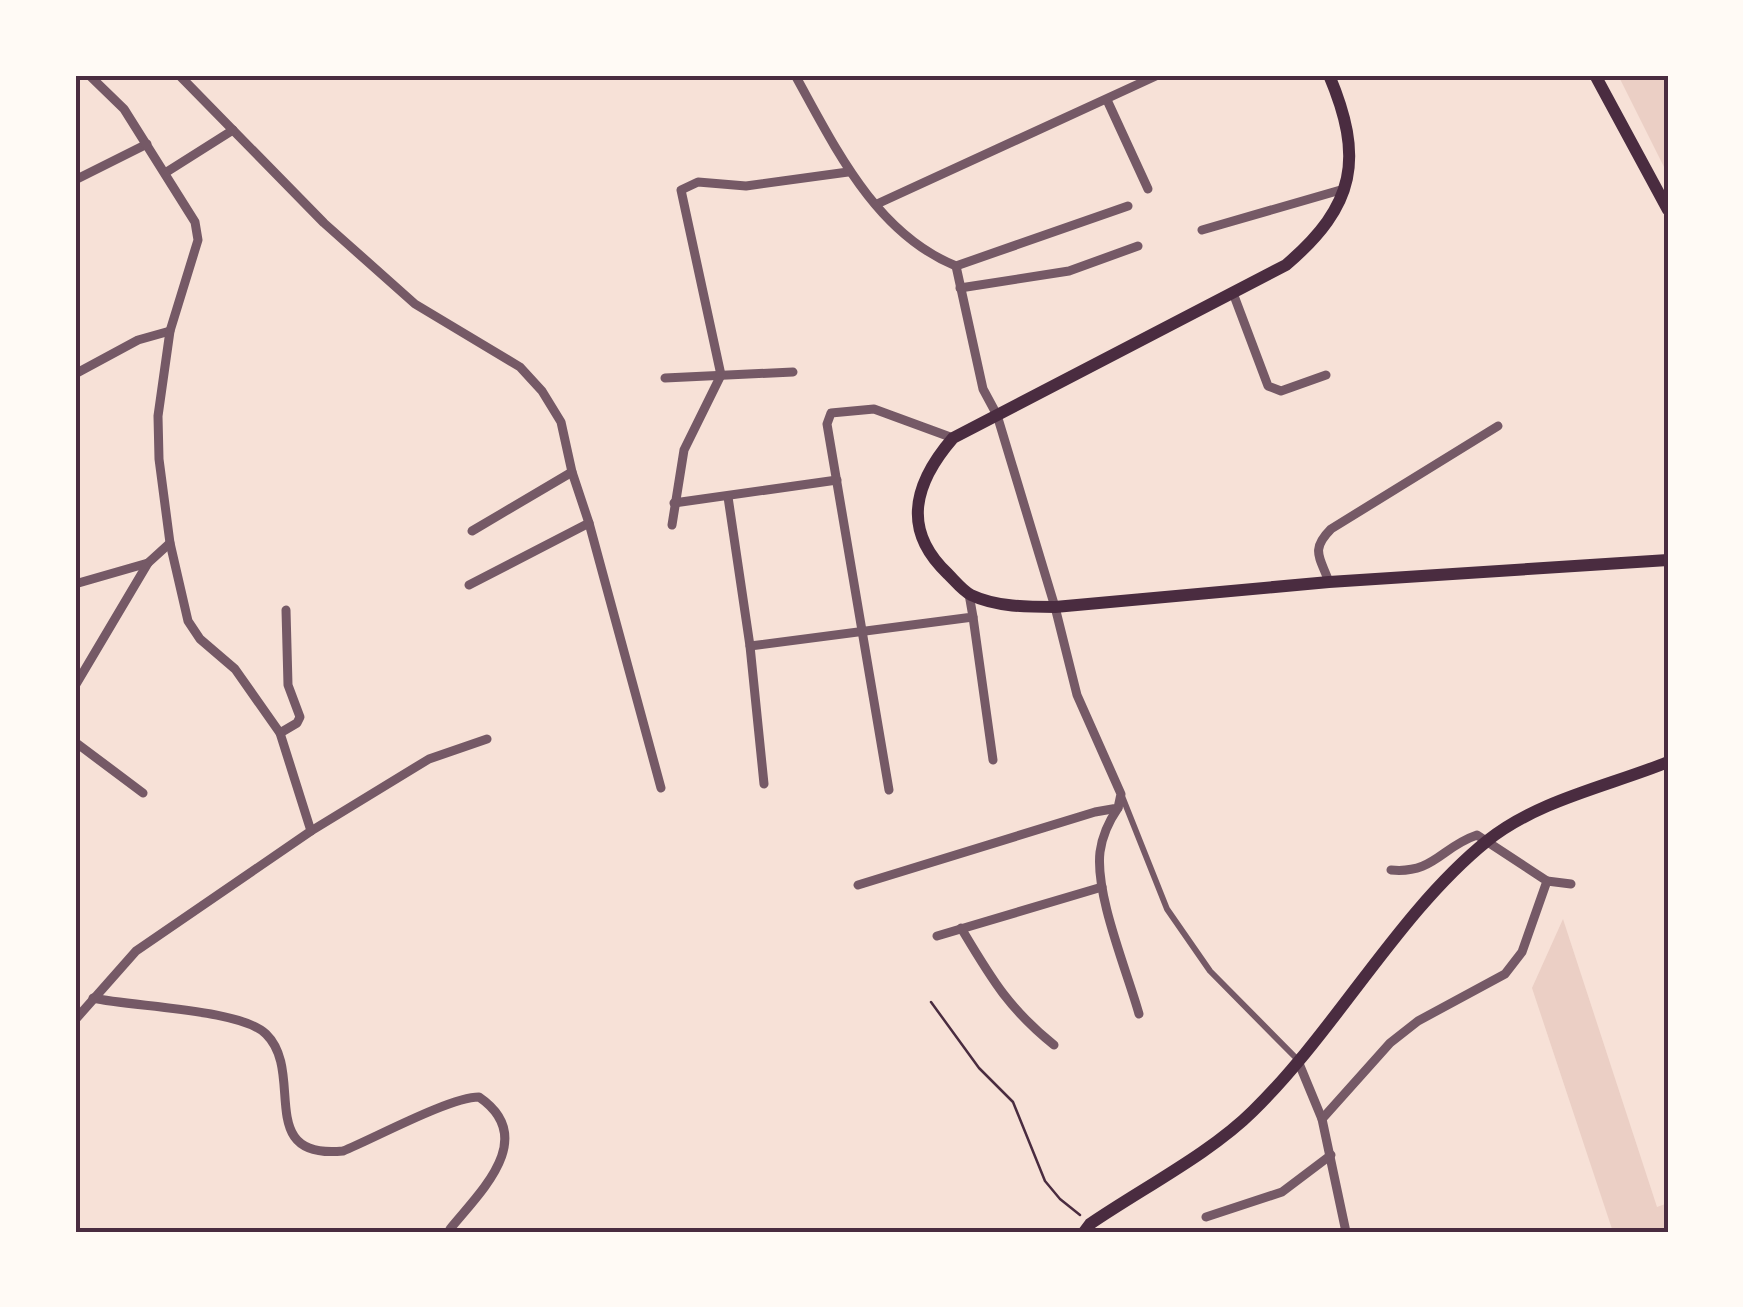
<svg xmlns="http://www.w3.org/2000/svg" width="1743" height="1307" font-family="'PT Sans',sans-serif">
  <rect width="100%" height="100%" fill="#f7e1d7"/>
  <g fill="#ebcfc5">
    <polygon points="1618,75 1668,75 1668,175"/>
    <polygon points="1563,919 1657,1207 1668,1203 1668,1232 1613,1232 1532,988"/>
  </g>
  <g fill="none" stroke-linecap="round" stroke-linejoin="round">
    <polyline stroke="#4a2c40" stroke-width="2.5" points="931,1002 979,1068 1013,1102 1045,1181 1060,1199 1080,1215"/>
    <polyline stroke="#755966" stroke-width="6" points="1122,796 1167,909 1210,971 1298,1060"/>
    <g stroke="#755966" stroke-width="9">
      <polyline points="179,75 324,223 415,304 520,367 542,391 561,422 572,472 589,523 661,788"/>
      <path d="M795,75c40,72 80,158 161,191l27,123 14,26 58,192 22,88 44,99 -3,14 -23,4 -237,73"/>
      <polyline points="1107,100 1148,189"/>
      <polyline points="165,173 233,130"/>
      <polyline points="75,180 147,144"/>
      <polyline points="877,204 1158,75"/>
      <polyline points="1202,230 1344,189"/>
      <polyline points="956,266 1128,206"/>
      <polyline points="960,288 1069,271 1138,246"/>
      <polyline points="1233,293 1268,386 1281,391 1326,375"/>
      <polyline points="75,374 138,340 170,331"/>
      <polyline points="665,378 793,372"/>
      <polyline points="728,497 750,646 764,784"/>
      <polyline points="674,503 837,480"/>
      <polyline points="672,525 684,450 721,375 681,190 698,182 746,186 848,172"/>
      <polyline points="472,531 572,472"/>
      <path d="M1329,582c-9,-25 -19,-32 2,-53l167,-103"/>
      <polyline points="75,584 148,563"/>
      <polyline points="469,585 589,523"/>
      <polyline points="973,617 993,760"/>
      <polyline points="750,646 973,617 969,594"/>
      <polyline points="75,686 148,563 170,543"/>
      <polyline points="280,733 297,723 300,717 288,685 286,610"/>
      <polyline points="75,742 143,793"/>
      <polyline points="889,790 827,424 831,413 874,409 953,438"/>
      <path d="M1118,808c-9,13 -16,29 -18,44 -5,43 27,119 39,162"/>
      <polyline points="311,831 429,759 487,739"/>
      <polyline points="1547,881 1571,884"/>
      <path d="M961,928c30,50 47,80 93,117"/>
      <polyline points="937,936 1102,887"/>
      <path d="M93,998c40,9 148,11 173,36 40,39 -12,126 77,117 32,-13 107,-54 136,-54 60,41 1,95 -29,132"/>
      <polyline points="75,1020 136,951 311,831 280,733 235,669 200,639 188,621 170,543 159,459 158,416 170,331 198,240 195,222 124,109 89,75"/>
      <polyline points="1298,1061 1322,1119 1346,1232"/>
      <path d="M1322,1119l68,-76 28,-22 87,-47 17,-22 25,-71 -70,-46c-36,12 -43,39 -86,35"/>
      <polyline points="1206,1217 1282,1192 1331,1155"/>
    </g>
    <g stroke="#4a2c40" stroke-width="12">
      <path d="M1329,75c35,83 27,130 -43,190l-333,173c-38,44 -53,91 -5,136 7,7 15,17 23,21 25,12 57,12 84,12l274,-25 339,-22"/>
      <polyline points="1595,75 1668,210"/>
      <path d="M1084,1232l6,-8c51,-35 121,-71 163,-113 83,-81 145,-198 234,-270 51,-41 122,-55 181,-79"/>
    </g>
  </g>
  <rect width="1743" height="1307" fill="none" stroke="#fffaf5" stroke-width="155"/>
  <rect x="78" y="78" width="1588" height="1152" fill="none" stroke="#4a2c40" stroke-width="4"/>
</svg>
